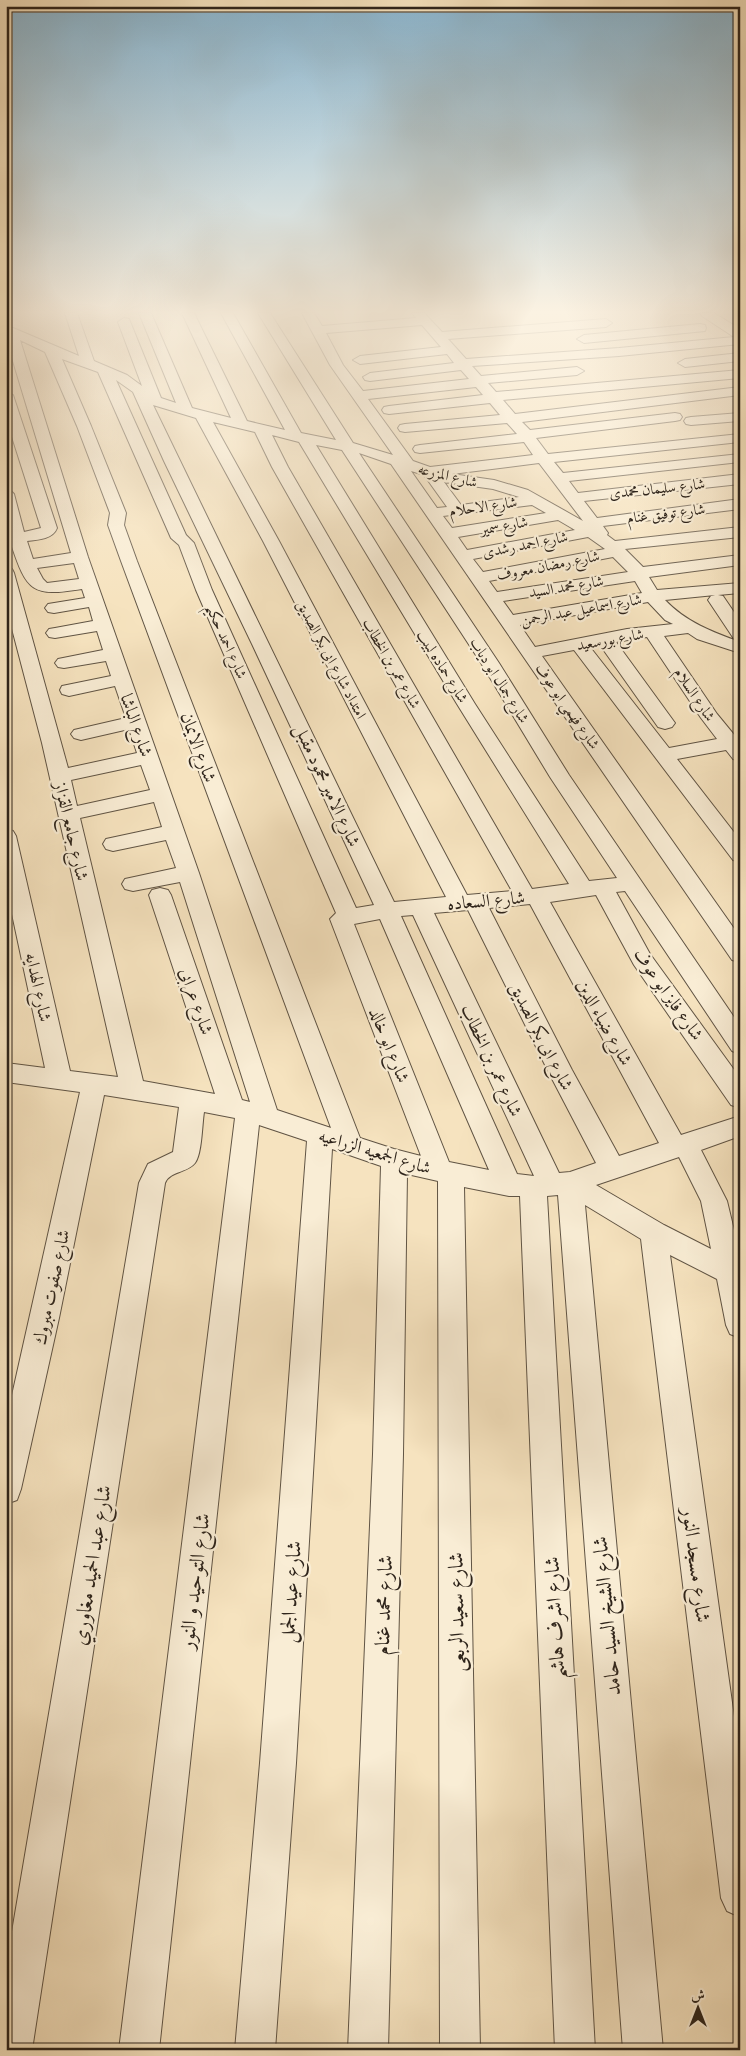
<svg xmlns="http://www.w3.org/2000/svg" width="746" height="2056" font-family="'Gentium Book Plus',Amiri,serif">
  <rect width="100%" height="100%" fill="#f6e3bf"/>
  <filter id="stains"><feTurbulence type="fractalNoise" baseFrequency=".004" numOctaves="4"/><feColorMatrix values="0 0 0 0 .2 0 0 0 0 .09 0 0 0 0 .02 0 0 0 .5 -.17"/></filter>
  <radialGradient id="worn" r=".72"><stop offset=".6" stop-color="#630" stop-opacity="0"/><stop offset="1" stop-color="#630" stop-opacity=".3"/></radialGradient>
  <g fill="none" stroke-linecap="round" stroke-linejoin="round">
    <g stroke="#605444" stroke-width="2">
      <g id="minor">
        <path d="M65,313h12l17,48 33,14 15,11 -24,-64 6,-4 5,1 32,79 15,5 -37,-90h12l41,95 39,10 -49,-105h12l53,108 38,9 -64,-117h12l68,120 35,7 -78,-127h12l83,130 40,12 -63,-90 -28,-52h12l8,13 94,-8 -4,-5h12l18,19 164,-13 6,4 -6,4 -158,12 18,20 153,-11 115,-11 -32,-21 -2,-3h14l26,16v15l-121,12 -147,10 9,10 96,-9 7,4 -7,4 -89,8 8,9 244,-22v8l-237,22 12,14 225,-27v8l-218,27 8,8 145,-17 5,1 2,3 -2,3 -5,1 -139,17 12,16 192,-20v8l-186,20 9,11 177,-19v8l-171,19 9,12 162,-19v10l-156,17 13,17 143,-19v10l-137,17 5,7 -1,2 8,6 125,-14v10l-115,12 18,18 97,-12v10l-91,12 8,13 83,-7v10l-22,2 5,1 17,25v19l-6,-1 -26,-39 3,-4 4,-1 -50,5c21,22 47,32 75,42v11l-43,-14 -9,-6 -24,3 53,78 23,28v19l-7,-2 -7,-9 -49,9 63,81v22l-7,-2 -159,-210 -32,6 198,281v25l-8,-2 -341,-496 -32,-11 140,210 70,112 171,251v28l-8,-3 -107,-160 -9,1 34,62 90,124v30l-9,-3 -97,-140 -38,-70 -46,7 131,233 59,-19v20l-39,14 26,51 13,54v83l-10,-4 -4,-9 -9,-46 -47,-24 70,505v157l-13,-6 -6,-13 -80,-659 -56,-34 78,845h-40l-65,-855 -11,1 48,854h-40l-35,-854h-11l-45,-9 16,863h-40l-2,-869 -31,-7 -4,280 -15,596h-40l25,-596 8,-288 -49,-17 -36,614 -21,287h-40l25,-287 47,-622 -48,-16 -100,925h-40l116,-932 -31,-6c-2,12 -2,42 -9,51 -8,10 -25,8 -30,20l-133,867h-26v-83l133,-784 9,-19 25,-12 6,-45 -75,-12 -45,223 -38,171 -4,11 -11,4v-82l74,-330 -74,-10v-19l39,5 -39,-182v-57l7,2 3,5 54,235 48,6 -76,-334 -36,-137v-38l6,1 2,4 54,195 69,-15 -8,-24 -48,11 -7,-2 -3,-4 3,-4 52,-12 -11,-32 -46,10 -7,-2 -2,-4 2,-4 49,-10 -5,-15 -42,7 -6,-1 -3,-4 3,-4 45,-9 -6,-19 -42,7 -6,-1 -3,-4 3,-4 6,-1 38,-7 -4,-14 -35,6 -6,-1 -3,-4 3,-4 37,-6 -3,-9c-50,8 -55,3 -71,-45l-5,1v-10h3l-3,-10v-36l5,2 3,3 10,38 17,-4 -35,-110v-27l7,4 44,133c-4,11 -19,12 -30,13l6,18 38,-6 -65,-215v-13l73,31zM422,325l19,22 -81,9 -7,4 7,4 87,-10 7,9 -84,10 -7,4 2,3 5,1 91,-11 8,9 -106,12 -20,-26 -17,-32zM20,340l25,12 32,74 33,87 -2,12 13,36 210,567 -54,-18 -78,-237 -111,-316zM62,359l36,13 73,166 8,7 17,45 140,323 -6,6 91,237 -27,-7 -34,-11 -223,-577 -13,-36 2,-12 -35,-87zM116,380l17,12 31,69 88,183 122,261 -18,3 -144,-318 -18,-47 -8,-8zM476,387l7,8 -94,11 -5,1 -2,3 2,3 5,1 101,-11 10,12 -95,9 -5,1 -2,3 2,3 5,1 102,-9 10,11 -97,11 -5,1 -2,3 2,3 5,1 104,-11 9,13 -103,12 -17,-6 -45,-62zM153,405l43,13 67,123 183,356 -52,5zM213,422l42,10 17,35 240,424 -45,4 -188,-354zM272,435l27,7 158,262 112,180 -37,5 -244,-422zM316,445l26,5 139,213 69,114 67,101 -28,3 -114,-177zM539,463l44,58 -55,-31 -34,-10 -42,-6zM411,471l13,4 23,32 -10,1zM444,482l49,7 26,8 -58,8zM532,505l14,8 -94,15 -9,-12zM558,520l17,10 -108,20 -9,-13zM588,537l17,12 -122,23 -10,-13zM613,557l15,15 -131,20 -8,-11zM74,563l5,16 -32,4 -4,-4 -6,-11zM635,581l7,12 -129,22 -10,-14zM648,602l17,18 8,4 -46,5 -92,18 -15,-22zM647,637l54,81 16,21 -48,9 -79,-101 10,-2 58,82 7,2 7,-2 3,-4 -59,-81zM141,765l9,25 -73,16 -6,-26zM154,802l8,25 -56,12 -3,5 3,5 7,2 53,-11 10,28 -51,11 -3,5 3,5 8,2 47,-9 70,220 -8,-2 -71,-205 -3,-5 -8,-2 -8,2 -3,5 66,199 -72,-13 -63,-263zM530,904l129,239 -40,13 -47,-86 -83,-162zM468,910l81,163 47,90 -26,9 -11,1 -125,-260zM413,915l121,261 -17,-2 -116,-258zM380,919l109,251 -40,-8 -95,-238zM679,1157l22,44 10,48 -47,-24 -68,-40z"/>
        <polygon points="700,324 705,325 706,328 705,331 584,343 577,339 584,335"/>
        <polygon points="740,353 740,361 685,367 678,363 685,359"/>
        <polygon points="740,413 740,421 691,425 686,424 684,421 686,418 691,417"/>
      </g>
    </g>
    <use href="#minor" fill="#f9edd5" fill-rule="evenodd"/>
  </g>
  <linearGradient id="sky" x2="0" y2="1"><stop stop-color="#8ab8d4"/><stop offset="0.52" stop-color="#fbf2e2"/><stop offset="1" stop-color="#fbf2e2" stop-opacity="0"/></linearGradient>
  <rect width="746" height="600" fill="url(#sky)"/>
  <g text-anchor="middle" dominant-baseline="central" stroke-width="4.5" stroke-linejoin="round" paint-order="stroke">
    <g font-size="15" fill="#2e241b" stroke="#f9edd5">
      <text transform="translate(448 475) rotate(14)">شارع المزرعه</text>
      <text transform="translate(657 488) rotate(-6)">شارع سليمان محمدى</text>
      <text transform="translate(483 506) rotate(-8)">شارع الاحلام</text>
      <text transform="translate(666 513) rotate(-7)">شارع توفيق غنام</text>
      <text transform="translate(504 525) rotate(-10)">شارع سمير</text>
      <text transform="translate(525 544) rotate(-11)">شارع احمد رشدى</text>
      <text transform="translate(548 565) rotate(-11)">شارع رمضان معروف</text>
      <text transform="translate(566 586) rotate(-9)">شارع محمد السيد</text>
      <text transform="translate(581 609) rotate(-10)">شارع اسماعيل عبد الرحمن</text>
      <text transform="translate(610 639) rotate(-10)">شارع بورسعيد</text>
      <text transform="translate(227 641) rotate(66)">شارع احمد حكيم</text>
      <text transform="translate(332 659) rotate(62)">امتداد شارع ابى بكر الصديق</text>
      <text transform="translate(392 663) rotate(60)">شارع عمر بن الخطاب</text>
      <text transform="translate(443 666) rotate(58)">شارع حماده لبيب</text>
      <text transform="translate(500 680) rotate(58)">شارع جمال ابو دياب</text>
      <text transform="translate(695 694) rotate(56)">شارع السلام</text>
      <text transform="translate(568 706) rotate(55)">شارع فهمي ابو عوف</text>
    </g>
    <g font-size="18" fill="#2e241b" stroke="#f9edd5">
      <text transform="translate(137 725) rotate(71)">شارع الباشا</text>
      <text transform="translate(199 747) rotate(70)">شارع الايمان</text>
      <text transform="translate(328 785) rotate(65)">شارع الامير محمود مقبل</text>
      <text transform="translate(72 831) rotate(77)">شارع جامع القزاز</text>
      <text transform="translate(486 900) rotate(-5)">شارع السعاده</text>
      <text transform="translate(39 987) rotate(78)">شارع الهدايه</text>
      <text transform="translate(669 994) rotate(55)">شارع فايز ابو عوف</text>
      <text transform="translate(197 1001) rotate(71)">شارع عرابى</text>
      <text transform="translate(605 1022) rotate(61)">شارع ضياء الدين</text>
      <text transform="translate(542 1036) rotate(63)">شارع ابى بكر الصديق</text>
      <text transform="translate(390 1045) rotate(68)">شارع ابو خالد</text>
      <text transform="translate(492 1060) rotate(65)">شارع عمر بن الخطاب</text>
      <text transform="translate(375 1151) rotate(17)">شارع الجمعيه الزراعيه</text>
      <text transform="translate(51 1287) rotate(-78)">شارع صفوت مبروك</text>
    </g>
    <g font-size="21" fill="#2e241b" stroke="#f9edd5">
      <text transform="translate(91 1565) rotate(-81)">شارع عبد الحميد مغاوري</text>
      <text transform="translate(697 1565) rotate(83)">شارع مسجد النور</text>
      <text transform="translate(194 1581) rotate(-83)">شارع التوحيد و النور</text>
      <text transform="translate(290 1592) rotate(-86)">شارع عيد الجمل</text>
      <text transform="translate(383 1605) rotate(-88)">شارع محمد غنام</text>
      <text transform="translate(456 1612) rotate(-91)">شارع سعيد الربعى</text>
      <text transform="translate(606 1616) rotate(-95)">شارع الشيخ السيد حامد</text>
      <text transform="translate(554 1618) rotate(-93)">شارع اشرف هاشم</text>
    </g>
  </g>
  <rect width="746" height="2056" fill="none" stroke="#f6e3bf" stroke-width="25"/>
  <rect x="8" y="8" width="731" height="2041" fill="none" stroke="#2e241b" stroke-width="2.5"/>
  <rect x="12" y="12" width="721" height="2031" fill="none" stroke="#2e241b"/>
  <g transform="translate(698 2008)" stroke="#f9edd5" stroke-width="4" paint-order="stroke">
  <path d="M0-4L9 19L0 12L-9 19Z" fill="#2e241b"/>
  <text y="-8" font-size="14" font-weight="bold" text-anchor="middle" fill="#2e241b">ش</text>
  </g>
  <rect width="100%" height="100%" filter="url(#stains)"/>
  <rect width="100%" height="100%" fill="url(#worn)"/>
</svg>
